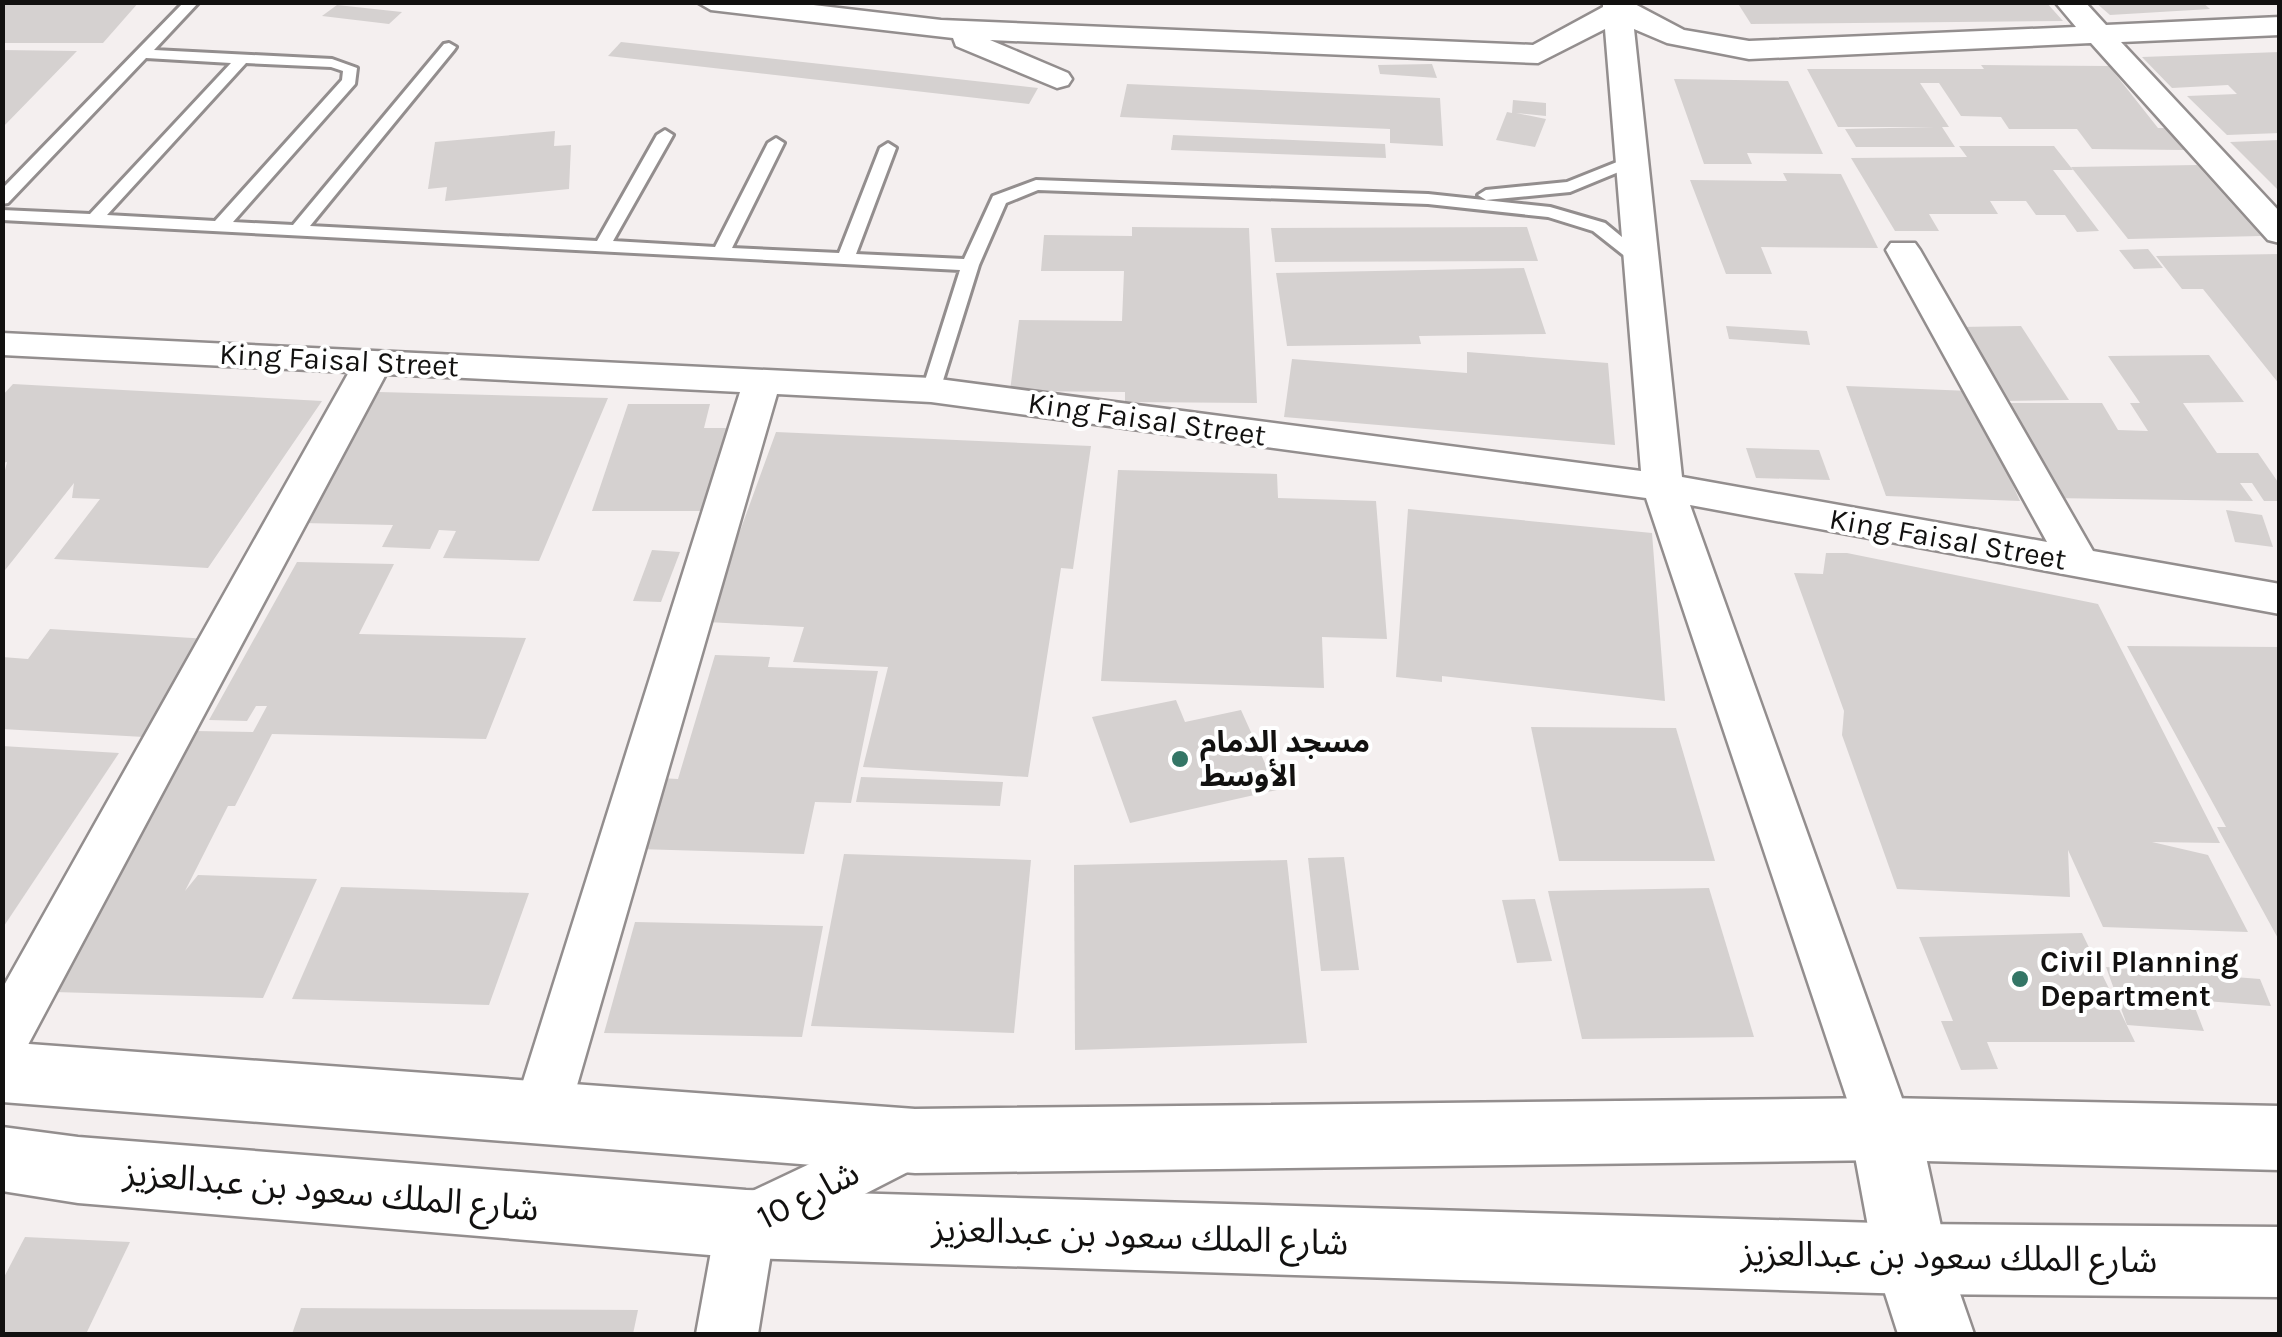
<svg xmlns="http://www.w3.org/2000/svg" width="2282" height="1337" font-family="Karla,'Noto Sans Arabic',sans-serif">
  <rect width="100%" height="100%" fill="#f4efef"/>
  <g fill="#d5d1d0">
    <polygon points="7,2 139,2 103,43 2,43 2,7"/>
    <polygon points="1737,2 2046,2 2063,21 1751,24"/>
    <polygon points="2095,2 2202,2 2210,9 2110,15"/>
    <polygon points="337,5 402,12 389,24 322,16"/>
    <polygon points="621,42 1038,88 1029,104 608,56"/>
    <polygon points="2,50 77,51 2,128"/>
    <polygon points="2280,52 2280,133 2227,135 2187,96 2237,94 2228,85 2172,88 2142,57"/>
    <polygon points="1432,64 1437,78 1380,74 1378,65"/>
    <polygon points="1981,65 2109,66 2158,128 2168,128 2185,150 2092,149 2077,129 2009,129 2001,117 1961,116 1939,83 1920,83 1949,127 1942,127 1955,147 1856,147 1845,129 1934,127 1838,127 1807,69 1984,69"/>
    <polygon points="1674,79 1788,81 1823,154 1747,153 1752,164 1704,164"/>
    <polygon points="1127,84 1440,98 1443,146 1390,143 1390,129 1120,117"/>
    <polygon points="1513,100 1546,103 1546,116 1516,113 1546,119 1535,147 1496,140 1507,112 1512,113"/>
    <polygon points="555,131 554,146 571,145 569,189 445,201 447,187 428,189 435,142"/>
    <polygon points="1173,135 1385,144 1386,158 1171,150"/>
    <polygon points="2280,140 2280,192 2230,142"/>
    <polygon points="1959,146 2054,146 2073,170 2053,170 2099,231 2077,232 2065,215 2036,215 2026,201 1990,201 1998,214 1929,214 1939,231 1895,231 1851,158 1967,157"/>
    <polygon points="2197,165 2261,236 2128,239 2071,167"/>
    <polygon points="1783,173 1841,174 1878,248 1761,247 1772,274 1726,274 1690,180 1787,181"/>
    <polygon points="1132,227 1249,228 1257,403 1125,402 1125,392 1010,391 1019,320 1122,321 1124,271 1041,271 1044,235 1132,236"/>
    <polygon points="1527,227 1538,261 1275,262 1271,228"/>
    <polygon points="2148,249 2163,268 2134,269 2119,250"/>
    <polygon points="2280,254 2280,385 2203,289 2182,289 2156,256"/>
    <polygon points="1524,268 1546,334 1419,336 1421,344 1287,346 1276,273"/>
    <polygon points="1726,326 1807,331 1810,345 1729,339"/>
    <polygon points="2021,326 2069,400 2004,401 1959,327"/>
    <polygon points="1467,352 1608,363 1615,445 1284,417 1292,359 1467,373"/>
    <polygon points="2209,355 2244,402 2183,403 2217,453 2258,453 2280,485 2280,501 2264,501 2252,483 2240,483 2253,501 2050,498 1998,403 2102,403 2118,430 2148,431 2130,403 2140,403 2108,356"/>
    <polygon points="13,384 322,401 208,568 54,559 100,499 72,498 74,483 2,574 2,483 7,462 2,463 2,396"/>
    <polygon points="1846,386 1970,391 2020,501 1886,496"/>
    <polygon points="379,392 608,398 539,561 443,558 456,531 439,530 430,549 382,547 393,525 303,523"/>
    <polygon points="628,404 710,404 704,428 733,428 712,511 592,511"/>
    <polygon points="776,432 1091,446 1073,569 1061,568 1028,777 863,767 888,667 793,662 804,627 707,622"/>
    <polygon points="1746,448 1819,450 1830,480 1756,478"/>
    <polygon points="1118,470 1277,474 1278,498 1376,501 1387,639 1322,637 1324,688 1101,681"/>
    <polygon points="1408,509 1652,533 1665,701 1442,676 1442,682 1396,677"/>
    <polygon points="2226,510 2262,515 2273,547 2235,542"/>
    <polygon points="652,550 680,552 661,602 633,601"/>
    <polygon points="1826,553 1847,553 2098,604 2220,843 2152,842 2208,855 2248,932 2103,927 2068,850 2070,897 1897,889 1842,735 1844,711 1794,573 1823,574"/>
    <polygon points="297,562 394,564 359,634 526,638 486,739 272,734 235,806 228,806 185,891 198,875 317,879 263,998 54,992 196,731 253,732 267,706 256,706 247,721 209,720"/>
    <polygon points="50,629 208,639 144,737 2,729 2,657 28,659"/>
    <polygon points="2127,646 2280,647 2280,942 2217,827 2226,827"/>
    <polygon points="715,655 770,657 768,667 878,671 851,803 815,802 804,854 638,849 660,778 678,779"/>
    <polygon points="1176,700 1185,722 1241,710 1277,790 1130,823 1092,717"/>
    <polygon points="1531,727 1676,728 1715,861 1559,861"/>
    <polygon points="2,746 119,753 2,929"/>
    <polygon points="861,777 1003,782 1000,806 856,802"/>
    <polygon points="844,854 1031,860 1014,1033 811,1026"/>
    <polygon points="1344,857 1359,970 1321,971 1308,858"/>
    <polygon points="1287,860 1307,1043 1075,1050 1074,865"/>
    <polygon points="341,887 529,893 489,1005 292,999"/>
    <polygon points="1709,888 1754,1037 1582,1039 1548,891"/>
    <polygon points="1535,899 1552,961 1517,963 1502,900"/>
    <polygon points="635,922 823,926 802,1037 604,1033"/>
    <polygon points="2082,933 2135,1042 1987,1042 1998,1069 1961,1070 1941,1021 1953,1021 1919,937"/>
    <polygon points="2106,967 2260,979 2271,1006 2192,1000 2204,1031 2127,1025"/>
    <polygon points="25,1237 130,1242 86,1334 2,1334 2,1281"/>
    <polygon points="301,1308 638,1310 633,1334 292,1334"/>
  </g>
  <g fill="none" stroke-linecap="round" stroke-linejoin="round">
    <g stroke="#938e8e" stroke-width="6">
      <g id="lane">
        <path d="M184,2h15l-45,48 178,9 25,9 -2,16 -122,138 60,3 151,-181 5,-1 7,4 -2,3 -144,176 287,15 60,-106 8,-5 8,5 -60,106 102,6 53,-104 8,-5 8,5 -52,105 107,5 41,-105 8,-5 8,5 -40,106 108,5 29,-63 43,-16 392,14 122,13 55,16 46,38 -3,4h-12l-43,-34 -45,-14 -120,-13 -390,-14 -32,13 -27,62 -39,125 -9,6 -9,-6 38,-120 -958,-50v-10l88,4 141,-151 -85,-5 -138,145 -6,1v-15zM246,63l85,4 12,4 -1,9 -127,141 -108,-6z"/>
        <polygon points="1632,156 1640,161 1638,164 1570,192 1486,200 1478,195 1486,190 1567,182"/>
      </g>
    </g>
    <g stroke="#938e8e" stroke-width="5">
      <g id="street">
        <polygon points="697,2 788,2 941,20 1533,45 1603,7 1603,2 1631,2 1684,30 1749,41 2076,27 2055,2 2085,2 2106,25 2280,17 2280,35 2121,42 2280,212 2280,243 2268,240 2091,43 1749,59 1667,43 1634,29 1682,477 2047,542 1886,250 1891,243 1915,243 1920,250 2093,551 2280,584 2280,614 1690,505 1913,1129 1905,1147 1885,1155 1865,1147 1857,1129 1646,498 931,402 777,394 569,1113 561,1131 541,1138 521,1131 513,1113 740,392 386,374 21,1058 2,1065 2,989 349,372 2,355 2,333 931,378 1641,471 1605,29 1538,63 990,40 1068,73 1072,79 1068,85 1057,88 956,46 953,38 711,10"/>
        <polygon points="913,1115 933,1123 941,1141 933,1159 773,1241 758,1334 696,1334 716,1224 725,1204"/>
      </g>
    </g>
    <g stroke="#938e8e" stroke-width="5">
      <polygon id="secondary" points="1885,1098 1909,1107 1920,1129 1948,1259 1974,1334 1898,1334 1874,1259 1850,1129 1861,1107"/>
    </g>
    <g stroke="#938e8e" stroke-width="5">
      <g id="primary">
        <polygon points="2,1042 915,1109 1885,1098 2280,1106 2280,1170 1885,1160 915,1173 2,1102"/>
        <polygon points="2,1127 78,1137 746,1190 1911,1224 2280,1227 2280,1297 1911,1294 746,1258 78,1203 2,1191"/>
      </g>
    </g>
    <use href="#lane" fill="#fff" fill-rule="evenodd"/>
    <use href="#street" fill="#fff" fill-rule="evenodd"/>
    <use href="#secondary" fill="#fff" fill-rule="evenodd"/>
    <use href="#primary" fill="#fff" fill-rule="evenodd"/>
  </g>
  <g fill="#347666" stroke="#fff" stroke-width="4">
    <circle cx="1180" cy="759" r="10"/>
    <circle cx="2020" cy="979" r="10"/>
  </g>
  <g text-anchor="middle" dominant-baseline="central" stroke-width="8" stroke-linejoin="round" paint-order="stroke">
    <g font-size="30" fill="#121110" stroke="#fff">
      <text transform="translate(339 360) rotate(3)">King Faisal Street</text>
      <text transform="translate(1147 419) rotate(8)">King Faisal Street</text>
      <text transform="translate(1948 539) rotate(10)">King Faisal Street</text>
    </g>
    <g font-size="30" font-weight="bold" fill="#121110" stroke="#fff" text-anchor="start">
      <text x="1200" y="742">مسجد الدمام<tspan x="1200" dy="34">الأوسط</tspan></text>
      <text x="2040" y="962">Civil Planning<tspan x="2040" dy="34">Department</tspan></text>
    </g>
    <g font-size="35" fill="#121110" stroke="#fff">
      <text transform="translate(331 1191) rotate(5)">شارع الملك سعود بن عبدالعزيز</text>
      <text transform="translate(808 1195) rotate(-27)">شارع 10</text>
      <text transform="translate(1140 1236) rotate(2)">شارع الملك سعود بن عبدالعزيز</text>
      <text transform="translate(1949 1257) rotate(1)">شارع الملك سعود بن عبدالعزيز</text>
    </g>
  </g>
  <rect width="2282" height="1337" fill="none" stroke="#121110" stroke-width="10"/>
</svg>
